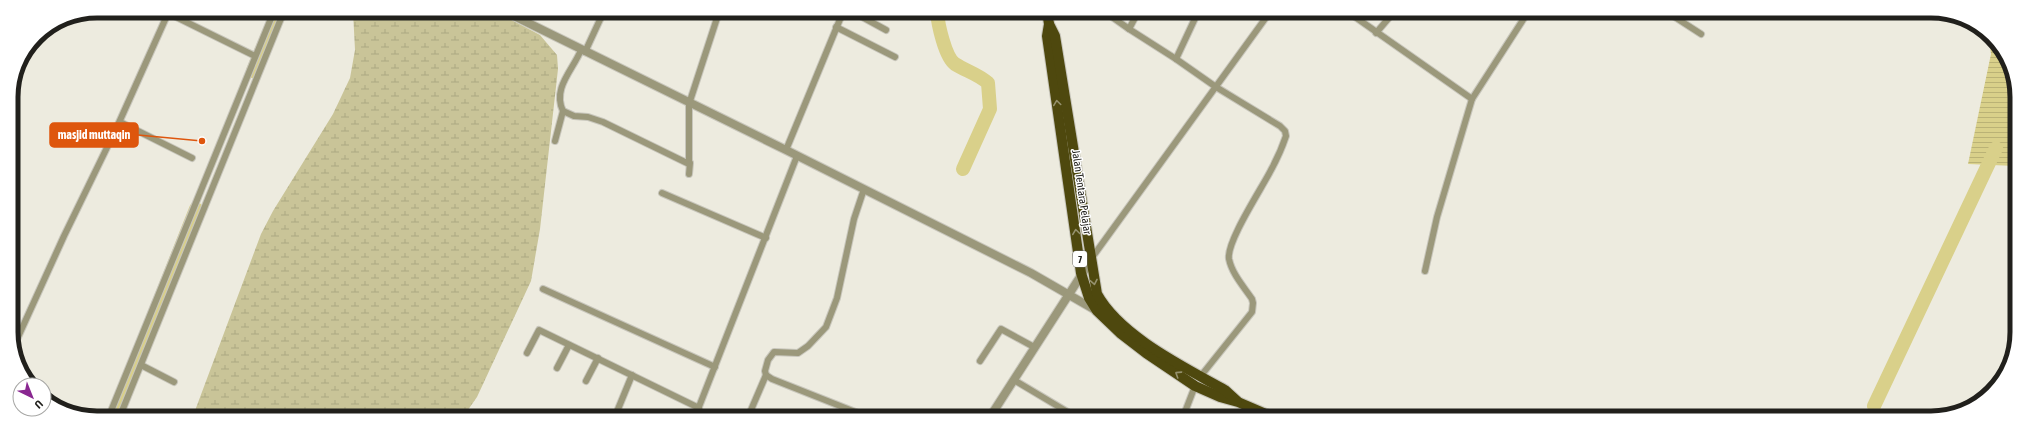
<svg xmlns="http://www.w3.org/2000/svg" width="2028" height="429" font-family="'Asap Condensed',sans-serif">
  <defs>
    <pattern id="wetland-marsh" width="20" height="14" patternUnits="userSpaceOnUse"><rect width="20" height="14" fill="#c9c498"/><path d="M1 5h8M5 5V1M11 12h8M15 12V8" fill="none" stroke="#aca882"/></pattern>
    <pattern id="water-rules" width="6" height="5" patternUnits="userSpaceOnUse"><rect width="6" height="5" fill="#d9d08a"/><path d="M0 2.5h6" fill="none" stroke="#bab276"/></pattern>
  </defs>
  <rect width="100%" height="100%" fill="#edebdf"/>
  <polygon fill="url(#wetland-marsh)" points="353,11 495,11 540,35 557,55 558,69 540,229 531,281 477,397 463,417 193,416 261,234 273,211 333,114 350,78 355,50"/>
  <polygon fill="url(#water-rules)" points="1988,34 1992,36 2015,80 2015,166 1968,164 1991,54"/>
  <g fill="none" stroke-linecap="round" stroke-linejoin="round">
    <polyline stroke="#d9d08a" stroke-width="2.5" points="1874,406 1881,418"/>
    <g stroke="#d9d08a" stroke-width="14">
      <path d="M937,12c1,12 8,45 18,52 11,7 23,10 33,19l2,26 -27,60"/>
      <polyline points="253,71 278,11"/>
      <polyline points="1874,406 1996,148"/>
      <polyline points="114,416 196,209"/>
    </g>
    <g stroke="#c8c6bc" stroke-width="8">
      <g id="minor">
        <polyline points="853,12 886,30"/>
        <polyline points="1105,12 1129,29 1176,59"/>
        <path d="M1198,12l-22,47 40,28 64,39 5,5 1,5c-4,12 -9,23 -15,34 -9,18 -45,72 -42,89 3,15 15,28 23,40l1,4 -1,9 -52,65"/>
        <polyline points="1348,12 1472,99"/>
        <polyline points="1667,12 1701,34"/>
        <polyline points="168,13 255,56"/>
        <polyline points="836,27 895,57"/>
        <polyline points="1129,29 1138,12"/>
        <polyline points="1376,33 1394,12"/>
        <path d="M581,50c-8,20 -29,38 -18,61l11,5 14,1 15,5 86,42v-60l30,-92"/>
        <polyline points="585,52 604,11"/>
        <polyline points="120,122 192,158"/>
        <polyline points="555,141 563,111"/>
        <polyline points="786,150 843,12"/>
        <polyline points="689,174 690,163"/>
        <polyline points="864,189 854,219 837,298 826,327 808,346 798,353 774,352 768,360 765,371 766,375 772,379 868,417"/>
        <polyline points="662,193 766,238"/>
        <polyline points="1091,259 1270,12"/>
        <polyline points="1425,271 1437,217 1472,99 1528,12"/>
        <polyline points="543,289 715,367"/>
        <polyline points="13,348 64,236 117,127 169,11"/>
        <polyline points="527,353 539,330 699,408"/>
        <polyline points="980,361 1001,329 1034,347"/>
        <polyline points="141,365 174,382"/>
        <polyline points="557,368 569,345"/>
        <polyline points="1014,380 1076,417"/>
        <polyline points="586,381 598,358"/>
        <polyline points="109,416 274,11"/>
        <polyline points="120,416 284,11"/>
        <polyline points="622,417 616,414 632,375"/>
        <polyline points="695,417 797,156"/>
        <polyline points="748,417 766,375"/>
        <polyline points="1183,417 1195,386"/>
      </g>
    </g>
    <g stroke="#c8c6bc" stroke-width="10">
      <g id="tertiary">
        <polyline points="504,11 786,150 1031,273 1097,311"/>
        <polyline points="990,417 1091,260"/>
      </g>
    </g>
    <g stroke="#c8c6bc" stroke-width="12">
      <g id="trunk">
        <polyline points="1047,12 1049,24 1047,36 1081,273 1089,298 1097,311 1120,333 1146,353 1195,386 1220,397 1238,402 1273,417"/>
        <path d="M1049,24l6,12 42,258c23,42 87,73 128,96l12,11"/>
      </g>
    </g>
    <use href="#minor" stroke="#9b987b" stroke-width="6"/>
    <use href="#tertiary" stroke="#9b987b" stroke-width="8"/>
    <use href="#trunk" stroke="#4e480e" stroke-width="10"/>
  </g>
  <defs><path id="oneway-chevron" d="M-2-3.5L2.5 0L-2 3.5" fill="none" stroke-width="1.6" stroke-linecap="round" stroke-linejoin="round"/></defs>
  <g stroke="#95916e">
    <use href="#oneway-chevron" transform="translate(1057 103) rotate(-98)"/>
    <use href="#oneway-chevron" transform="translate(1076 232) rotate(-98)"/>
    <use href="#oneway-chevron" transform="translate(1094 282) rotate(79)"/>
    <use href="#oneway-chevron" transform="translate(1178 374) rotate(-147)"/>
  </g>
  <g text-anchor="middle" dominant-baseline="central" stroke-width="3" stroke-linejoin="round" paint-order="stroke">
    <rect fill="#fff" stroke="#646360" stroke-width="1" x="1073" y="251" width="14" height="16" rx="3"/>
    <g font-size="10" font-weight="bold" fill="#21201c">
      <text x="1080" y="259">7</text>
    </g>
    <g font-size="11" fill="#21201c" stroke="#fff">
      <text transform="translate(1082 192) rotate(82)">Jalan Tentara Pelajar</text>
    </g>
  </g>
  <path d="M0 0H2028V429H0ZM97 18H1931A79 79 0 0 1 2010 97V332A79 79 0 0 1 1931 411H97A79 79 0 0 1 18 332V97A79 79 0 0 1 97 18Z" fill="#fff" fill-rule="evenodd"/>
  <path fill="none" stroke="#21201c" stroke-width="5" d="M97 18H1931A79 79 0 0 1 2010 97V332A79 79 0 0 1 1931 411H97A79 79 0 0 1 18 332V97A79 79 0 0 1 97 18Z"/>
  <path fill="none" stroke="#de560d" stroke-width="1.5" d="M202 141L138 135"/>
  <circle fill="#de560d" stroke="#fff" stroke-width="1.5" cx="202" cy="141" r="4"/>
  <rect fill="#de560d" stroke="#de560d" stroke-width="1.5" x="50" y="123" width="88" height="24" rx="4"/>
  <g font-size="12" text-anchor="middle" font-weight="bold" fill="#fff">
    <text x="94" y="139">masjid muttaqin</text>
  </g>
  <g transform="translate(32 397) rotate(137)"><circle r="19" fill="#ffffff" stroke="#a6a6a4"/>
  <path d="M0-3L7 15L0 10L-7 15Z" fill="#892790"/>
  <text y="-6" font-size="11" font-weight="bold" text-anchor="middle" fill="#21201c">U</text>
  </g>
</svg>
